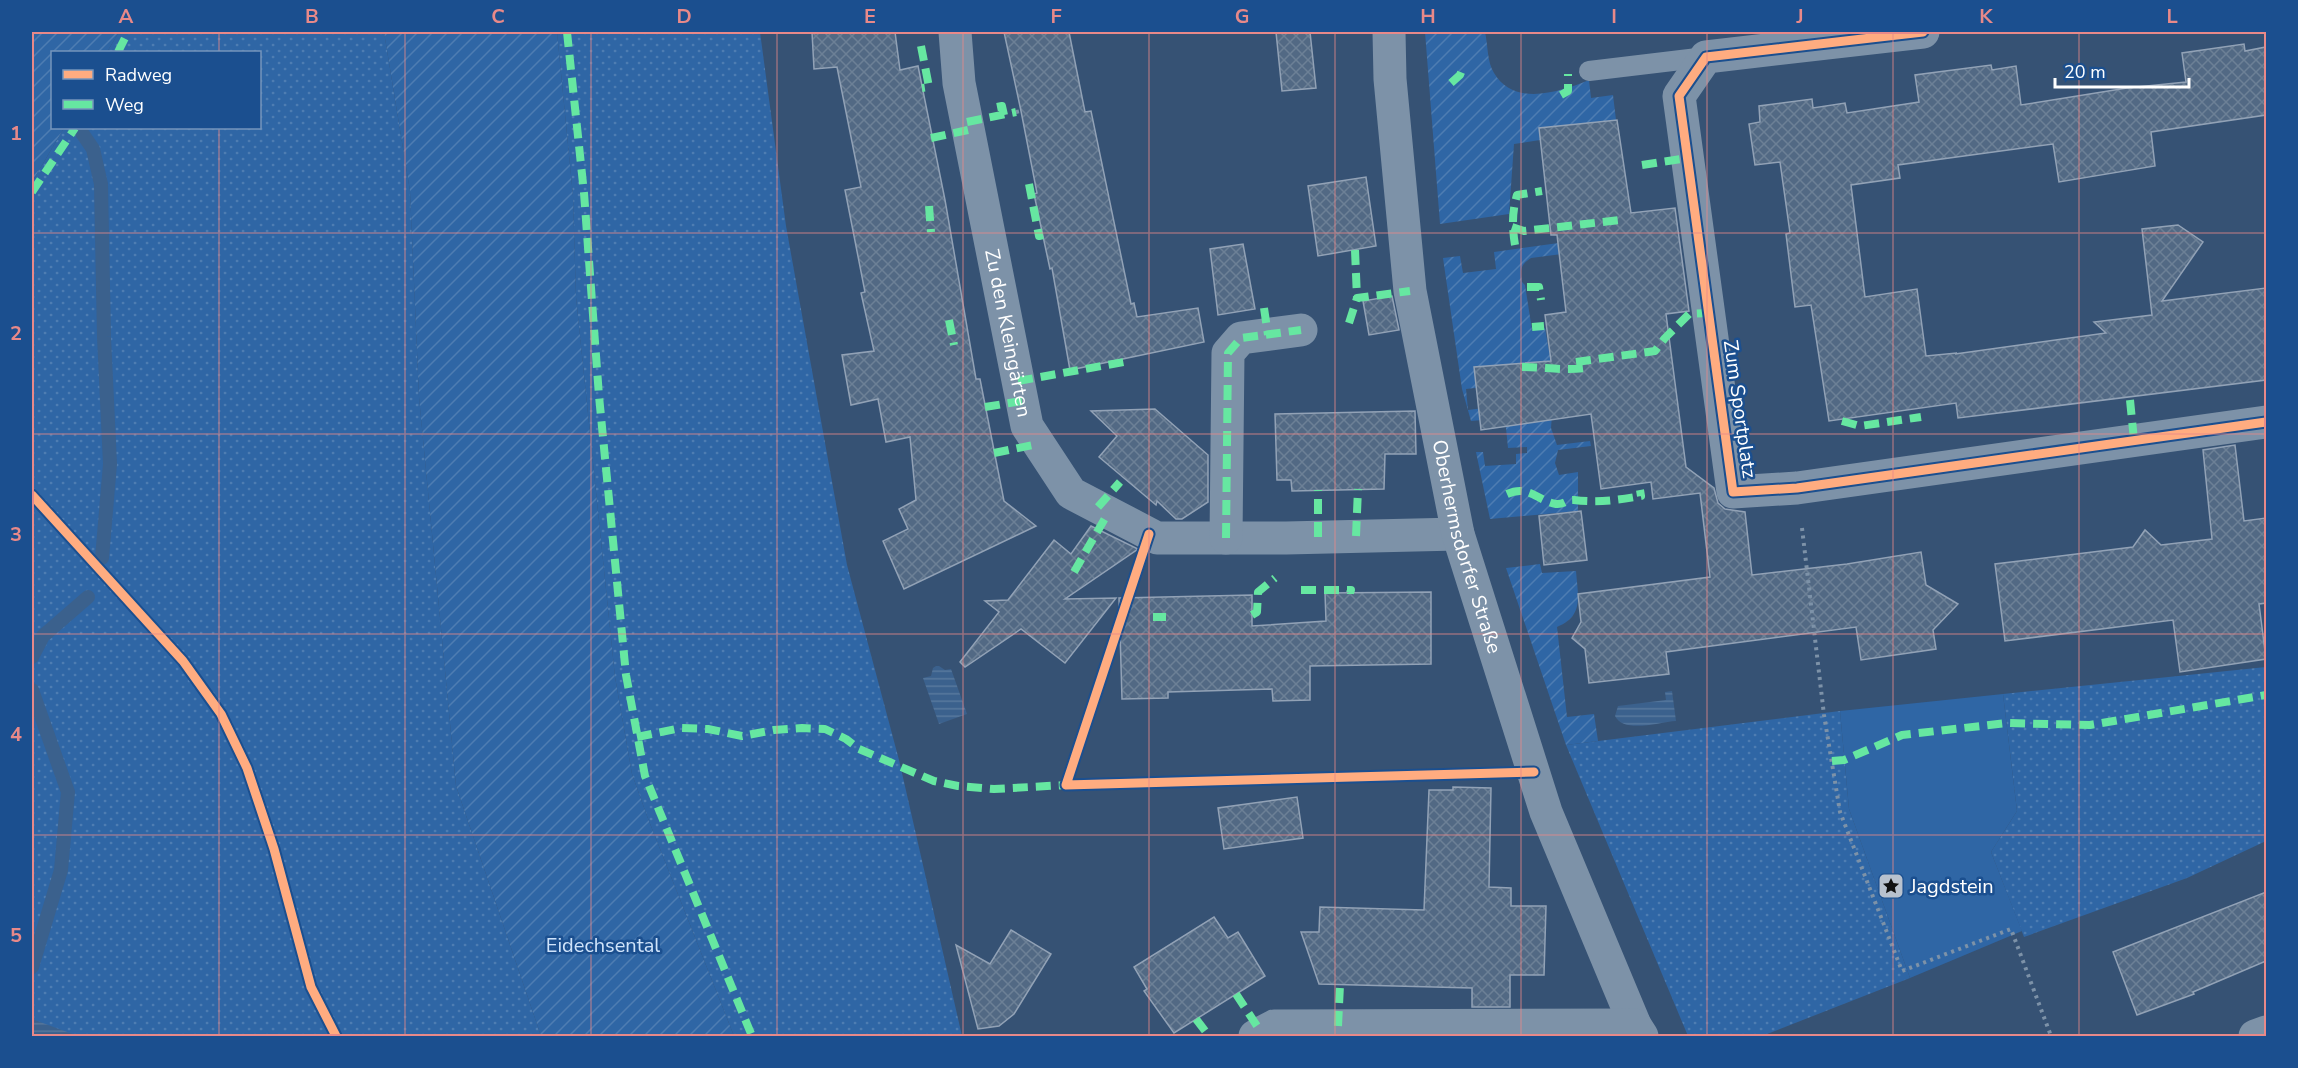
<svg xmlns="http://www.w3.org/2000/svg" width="2298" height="1068" font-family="'Nunito Sans',sans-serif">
  <defs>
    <pattern id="grass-dots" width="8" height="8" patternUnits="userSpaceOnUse" patternTransform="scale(1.5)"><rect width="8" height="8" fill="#2f66a5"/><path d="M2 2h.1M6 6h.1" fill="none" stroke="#4e7db2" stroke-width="1.8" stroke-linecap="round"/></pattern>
    <pattern id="garden-furrows" width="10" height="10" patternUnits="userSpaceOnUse" patternTransform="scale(1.5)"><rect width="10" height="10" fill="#2f66a5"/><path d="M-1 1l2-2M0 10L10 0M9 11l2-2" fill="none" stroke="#4e7db2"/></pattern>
    <pattern id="water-rules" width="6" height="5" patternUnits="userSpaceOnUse" patternTransform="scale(1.5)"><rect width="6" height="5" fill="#3b618d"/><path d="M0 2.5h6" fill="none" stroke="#58799e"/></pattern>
    <pattern id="building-cross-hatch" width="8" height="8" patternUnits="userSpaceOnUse" patternTransform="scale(1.5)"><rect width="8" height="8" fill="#526984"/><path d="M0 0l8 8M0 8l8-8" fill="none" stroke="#6c8096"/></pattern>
  </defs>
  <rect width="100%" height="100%" fill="#365274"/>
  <g fill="url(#grass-dots)">
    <polygon points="119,32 384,32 410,191 419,397 456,786 541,1036 32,1036 32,182 64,128 260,128 260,52 107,52"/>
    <polygon points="557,32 760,32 786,226 847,565 899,760 962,1036 734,1036 647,816 632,774 615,677 576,297 573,196"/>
    <polygon points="2266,667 2266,841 2187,878 2024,937 1991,852 2017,811 2003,694"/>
    <polygon points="1840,711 1849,809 1910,978 1762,1036 1688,1036 1566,745"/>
  </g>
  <polygon fill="#2f66a5" points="2003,694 2017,811 1991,852 2022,931 1910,978 1849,809 1840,711"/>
  <g fill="url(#garden-furrows)" fill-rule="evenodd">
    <polygon points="32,32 119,32 107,52 52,52 52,128 64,128 32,182"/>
    <polygon points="384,32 557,32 573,196 576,297 615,677 632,774 647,816 734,1036 541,1036 456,786 419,397 410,191"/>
    <path d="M1425,32h60c3,13 2,30 9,41 20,34 66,19 95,7l2,18 22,-3 3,25 -76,8v12l-26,4 -5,70 -69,10z"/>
    <path d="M1646,231l1,12 -116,15c-11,7 -11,12 -9,24l3,3 7,45 13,-2 4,23 21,-2 -18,66 -1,13 6,17 33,-4 1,5 -33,4 -3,13 4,12 19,-3v39l-88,8 -14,-67h7l2,14 31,-2v-10l11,-1v-6l-19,1 -3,-30 -34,3 -9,-32 -19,-131 17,-2 3,17 33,-4 -2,-17zM1493,386l15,19 -40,5 -2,-21z"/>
    <path d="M1540,564l2,9 34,-2c2,26 8,45 -19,56l10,90 27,-3 4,27 -32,4 -60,-177z"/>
  </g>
  <g fill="url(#water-rules)">
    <polygon points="936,666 939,666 945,670 951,669 967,714 939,724 923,678 931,676 933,668"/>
    <path d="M1672,691l4,30c-17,1 -52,13 -61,-5l3,-10 48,-6 -1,-8z"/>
    <polygon points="32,1019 78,1036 32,1036"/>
  </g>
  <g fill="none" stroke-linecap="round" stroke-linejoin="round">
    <g stroke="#3b618d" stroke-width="14">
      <polyline points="82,133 93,149 101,184 104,337 110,464 102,558"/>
      <polyline points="32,657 43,636 88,597"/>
      <polyline points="32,690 68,792 61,870 32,967"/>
    </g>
  </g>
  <g fill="url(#building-cross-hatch)" stroke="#92a2b6" stroke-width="1.5">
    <polygon points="812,32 895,32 900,70 918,66 945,200 976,379 980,379 1004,501 1036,526 904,589 883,541 908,529 899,509 916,500 910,437 886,442 878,399 851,405 842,355 874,351 861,293 865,292 845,190 861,187 837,67 814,69"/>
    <polygon points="1004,32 1069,32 1085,112 1091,111 1131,304 1134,303 1137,317 1198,308 1204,342 1070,370 1052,268 1050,269 1034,194 1037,193 1021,111"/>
    <polygon points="1276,32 1310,32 1316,88 1282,91"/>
    <polygon points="2244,44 2245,51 2266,47 2266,115 2151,132 2155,166 2059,182 2053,144 1898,165 1900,178 1851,185 1865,297 1917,289 1926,356 1957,353 1955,354 2106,333 2094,322 2152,315 2142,229 2178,225 2203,242 2162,301 2266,288 2266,380 1958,418 1956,403 1829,421 1811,305 1795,307 1786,234 1790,233 1780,162 1755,165 1749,124 1760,122 1759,106 1812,99 1813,108 1845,103 1847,113 1919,102 1915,75 1991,65 1992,70 2016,66 2021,105 2127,88 2186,82 2182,53"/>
    <polygon points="1617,120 1631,213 1675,208 1689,311 1666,314 1686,467 1714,488 1718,503 1725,509 1745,512 1752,575 1847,564 1921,552 1926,585 1958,604 1933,630 1936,649 1861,660 1856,627 1666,652 1669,674 1589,683 1585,649 1572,638 1581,622 1578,594 1710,577 1700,493 1653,499 1651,482 1601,489 1591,414 1481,430 1474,367 1551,361 1545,315 1566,312 1557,235 1551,235 1539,128"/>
    <polygon points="1366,177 1376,246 1318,256 1308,186"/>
    <polygon points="1243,244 1255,309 1218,315 1210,249"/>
    <polygon points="1392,296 1399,330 1369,335 1363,301"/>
    <polygon points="1155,409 1208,455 1208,502 1182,519 1176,519 1157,501 1156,505 1099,457 1117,436 1091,411"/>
    <polygon points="1415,411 1416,454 1385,454 1384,489 1292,491 1291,480 1277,480 1275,414"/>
    <polygon points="2235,445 2244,521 2266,518 2266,603 2259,604 2266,659 2180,672 2173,620 2005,641 1995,564 2133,547 2145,530 2161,545 2212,539 2203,450"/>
    <polygon points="1581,511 1587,560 1544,565 1539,516"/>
    <polygon points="1091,526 1138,549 1065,599 1116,598 1065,663 1021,629 965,667 960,662 999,612 985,601 1008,600 1054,540 1071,554"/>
    <polygon points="1431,592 1431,664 1310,666 1310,700 1273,701 1272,689 1168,692 1168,698 1122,699 1119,598 1252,595 1252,626 1326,621 1325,593"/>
    <polygon points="1453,787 1491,788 1489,887 1511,888 1511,906 1546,906 1544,975 1510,975 1510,1007 1472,1007 1472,988 1319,984 1301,932 1319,932 1320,907 1424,910 1429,790 1453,790"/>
    <polygon points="1297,797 1303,838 1224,849 1218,808"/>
    <polygon points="2266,892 2266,961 2193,992 2194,994 2137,1015 2113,952"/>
    <polygon points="1214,917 1228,938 1238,932 1265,976 1174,1033 1144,991 1147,989 1134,967"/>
    <polygon points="1011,930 1051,954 1014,1014 999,1026 978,1029 956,945 990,964"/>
  </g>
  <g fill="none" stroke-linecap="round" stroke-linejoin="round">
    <g stroke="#7d92a8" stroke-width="4" stroke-dasharray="3 4.5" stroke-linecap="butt">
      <polyline points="1016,112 1021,111"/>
      <polyline points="1802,528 1824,715 1840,812 1902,971 2011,929 2051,1036"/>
      <polyline points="1136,571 1066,785 1491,774"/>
    </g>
    <polyline stroke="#7d92a8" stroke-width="20" points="1589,71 1706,57"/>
    <g stroke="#7d92a8" stroke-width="33">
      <path id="s1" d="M955,32l4,51 68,343 44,67 86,45h129l172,-4"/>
      <path id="s2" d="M1389,32l1,47 20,212 48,243 88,278 89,213 7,11"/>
      <polyline points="1923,32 1706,57 1679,96 1733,492 1797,488 2266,422"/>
      <polyline points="1226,538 1228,353 1241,338 1301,330"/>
      <polyline points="1255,1036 1274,1026 1635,1025"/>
      <polyline points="2255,1036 2266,1032"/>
    </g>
    <g stroke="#66e7a1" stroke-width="8" stroke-dasharray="15 8" stroke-linecap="butt">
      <polyline points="567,32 584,193 599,396 626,675 645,776 752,1036"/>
      <polyline points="921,46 929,87 922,88"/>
      <polyline points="118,52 128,32"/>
      <polyline points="1451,83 1460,75 1464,65"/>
      <polyline points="1561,95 1568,91 1568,74"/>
      <polyline points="997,107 1002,106 1004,115"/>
      <polyline points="967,122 1016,112"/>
      <polyline points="931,138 968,130"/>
      <polyline points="1642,165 1688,158"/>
      <polyline points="1029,184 1039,236 1043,235"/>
      <polyline points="32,192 75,128"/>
      <polyline points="929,206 931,232"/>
      <polyline points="1512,227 1524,231 1620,220"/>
      <path d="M1515,245c-3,-18 -3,-33 2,-50l25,-4"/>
      <polyline points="1355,250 1357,298"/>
      <polyline points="1527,287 1539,287 1541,300"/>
      <polyline points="1264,308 1268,335"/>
      <polyline points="949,320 954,345"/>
      <polyline points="1349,323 1357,298 1410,291"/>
      <polyline points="1532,327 1544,326"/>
      <polyline points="1576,362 1655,351 1665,338 1689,314 1708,313"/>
      <path d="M1522,367c22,0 43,4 64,1"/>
      <polyline points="1018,381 1124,362 1124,359"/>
      <polyline points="2130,400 2134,440"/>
      <polyline points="985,407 1022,401"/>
      <polyline points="1842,421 1860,426 1921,417"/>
      <polyline points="994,453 1038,444"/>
      <path d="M1507,494c22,-10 30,7 49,10 8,1 11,-5 18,-4 23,3 44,0 67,-4l-1,-6"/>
      <polyline points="1098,507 1120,482"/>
      <polyline points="1356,536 1358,489"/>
      <polyline points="1318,537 1318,490"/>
      <polyline points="1226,538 1228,353 1241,338 1301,330"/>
      <polyline points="1074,572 1108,513"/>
      <polyline points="1301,590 1351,590 1350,593"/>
      <polyline points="1252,615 1257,612 1258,592 1275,578"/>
      <polyline points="1153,617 1166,617"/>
      <polyline points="637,737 681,728 708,729 742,736 774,730 802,728 825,729 846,739 859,749 934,781 958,786 994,789 1066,785"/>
      <polyline points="1832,761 1844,760 1902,735 2007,723 2090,725 2266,695"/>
      <polyline points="1236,994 1261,1032"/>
      <polyline points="1196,1019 1209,1036"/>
      <polyline points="1338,1026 1340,985"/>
    </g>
    <g stroke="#1b4f8f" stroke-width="13">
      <g id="cycleway">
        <polyline points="1923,32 1706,57 1679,96 1733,492 1797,488 2266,422"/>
        <polyline points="32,495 183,661 221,714 247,768 274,849 311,987 336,1036"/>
        <polyline points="1149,534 1066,785 1534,772"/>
      </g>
    </g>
    <use href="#cycleway" stroke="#ffac80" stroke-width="9"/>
  </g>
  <path fill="none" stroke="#e88989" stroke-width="1.5" stroke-opacity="0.55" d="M219,32v20M405,32v1004M591,32v1004M777,32v1004M963,32v1004M1149,32v1004M1335,32v1004M1521,32v1004M1707,32v1004M1893,32v1004M2079,32v1004M219,128v908M32,233h2234M32,434h2234M32,634h2234M32,835h2234"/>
  <defs>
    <g id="sight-square" transform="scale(1.35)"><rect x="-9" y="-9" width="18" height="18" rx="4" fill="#b9c2ce" stroke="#1b4f8f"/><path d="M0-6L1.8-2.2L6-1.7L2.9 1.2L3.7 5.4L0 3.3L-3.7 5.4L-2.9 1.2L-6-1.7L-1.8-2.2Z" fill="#111"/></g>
  </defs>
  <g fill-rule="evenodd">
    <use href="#sight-square" x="1891" y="886"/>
  </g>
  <g text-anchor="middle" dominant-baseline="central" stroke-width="5" stroke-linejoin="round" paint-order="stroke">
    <g font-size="20" fill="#fff" stroke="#1b4f8f">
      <text stroke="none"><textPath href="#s1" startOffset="306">Zu den Kleingärten</textPath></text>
      <text transform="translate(1740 409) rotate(82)">Zum Sportplatz</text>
      <text stroke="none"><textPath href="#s2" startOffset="522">Oberhermsdorfer Straße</textPath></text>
    </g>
    <g font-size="20" fill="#fff" stroke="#1b4f8f" text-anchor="start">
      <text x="1910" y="886">Jagdstein</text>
    </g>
    <g font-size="20" fill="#cfe3fa" stroke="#1b4f8f">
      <text x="603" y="945">Eidechsental</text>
    </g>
  </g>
  <rect width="2298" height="1068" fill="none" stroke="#1b4f8f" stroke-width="66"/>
  <rect x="51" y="51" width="210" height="78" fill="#1b4f8f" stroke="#7695bc" stroke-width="1.5"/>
  <rect x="63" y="70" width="30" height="9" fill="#ffac80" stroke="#7695bc" stroke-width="1.5"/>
  <text x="105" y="81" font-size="18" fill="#ffffff">Radweg</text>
  <rect x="63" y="100" width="30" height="9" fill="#66e7a1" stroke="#7695bc" stroke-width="1.5"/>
  <text x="105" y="111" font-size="18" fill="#ffffff">Weg</text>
  <path d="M2055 78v9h134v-9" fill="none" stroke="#ffffff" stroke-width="3"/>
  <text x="2064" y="78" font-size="18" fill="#ffffff" stroke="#1b4f8f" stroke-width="4.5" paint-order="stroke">20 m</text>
  <rect x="33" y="33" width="2232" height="1002" fill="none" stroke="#e88989" stroke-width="2"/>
  <g font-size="20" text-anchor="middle" font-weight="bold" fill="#e88989">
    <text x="126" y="23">A</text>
    <text x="312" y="23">B</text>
    <text x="498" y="23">C</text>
    <text x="684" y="23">D</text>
    <text x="870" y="23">E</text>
    <text x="1056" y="23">F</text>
    <text x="1242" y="23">G</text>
    <text x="1428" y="23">H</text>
    <text x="1614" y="23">I</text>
    <text x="1800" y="23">J</text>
    <text x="1986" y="23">K</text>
    <text x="2172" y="23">L</text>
    <text x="16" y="140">1</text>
    <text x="16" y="340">2</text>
    <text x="16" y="541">3</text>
    <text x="16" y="741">4</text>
    <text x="16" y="942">5</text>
  </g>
</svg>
